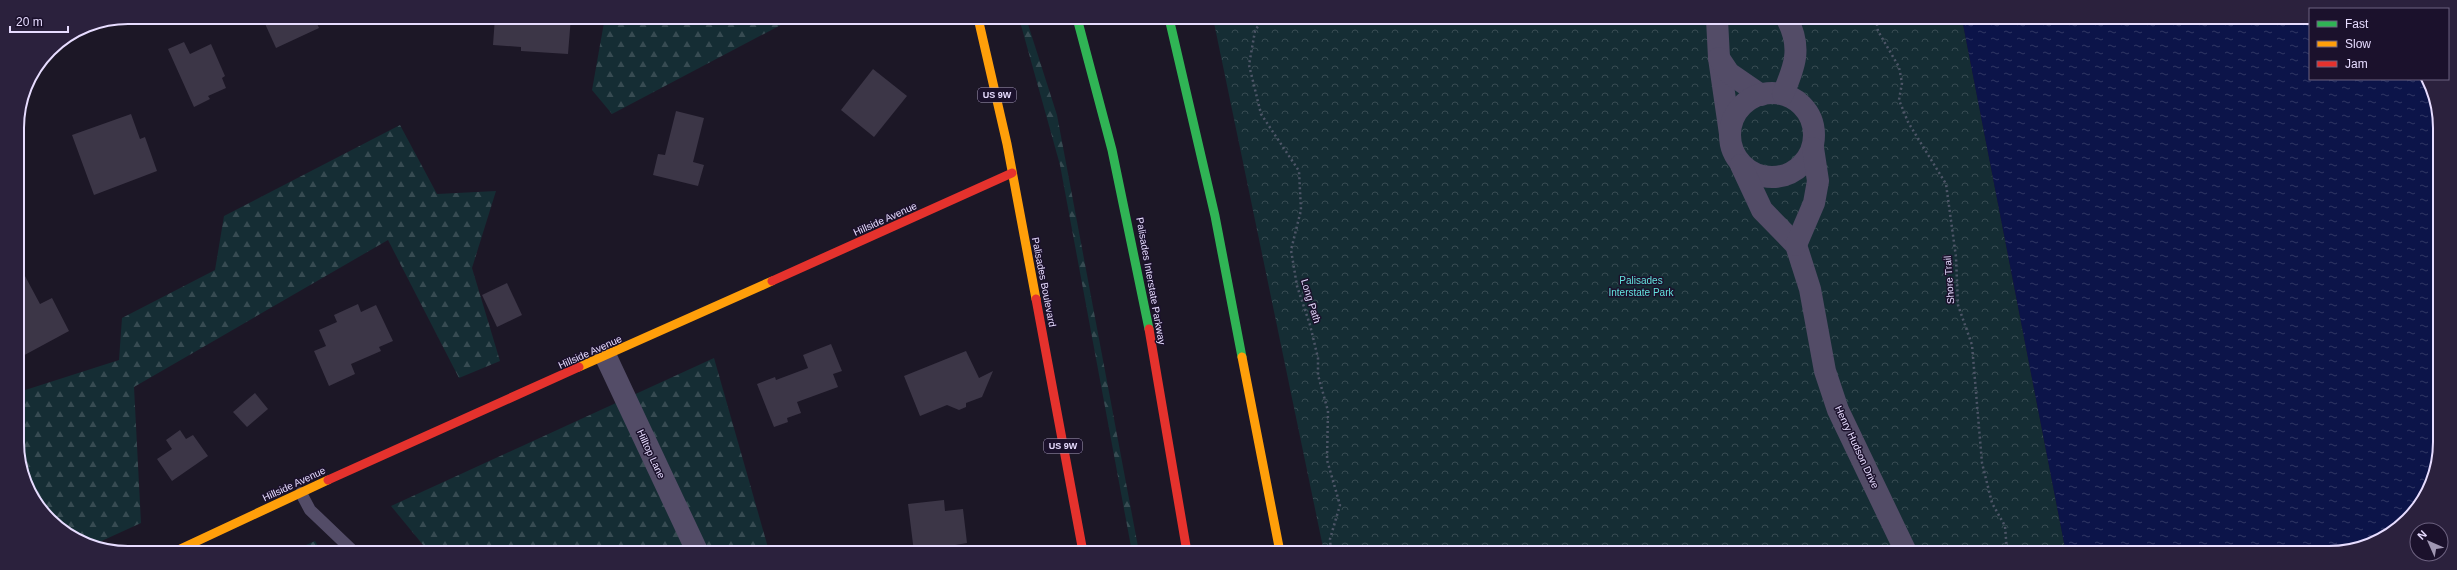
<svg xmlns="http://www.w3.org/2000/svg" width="2457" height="570" font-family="Arial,sans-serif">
  <defs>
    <pattern id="forest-firs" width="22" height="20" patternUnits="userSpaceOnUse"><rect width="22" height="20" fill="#152d34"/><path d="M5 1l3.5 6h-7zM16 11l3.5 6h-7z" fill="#374b52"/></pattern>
    <pattern id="park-crowns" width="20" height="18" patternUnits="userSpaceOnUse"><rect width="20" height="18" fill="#152d34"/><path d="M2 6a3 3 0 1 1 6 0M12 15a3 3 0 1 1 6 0" fill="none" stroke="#374b52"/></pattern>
    <pattern id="water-ripples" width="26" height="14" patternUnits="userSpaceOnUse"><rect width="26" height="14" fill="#0c1449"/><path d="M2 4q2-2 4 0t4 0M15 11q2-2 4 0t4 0" fill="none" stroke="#2f3664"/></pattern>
  </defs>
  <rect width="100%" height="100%" fill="#1c1726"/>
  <g fill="url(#forest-firs)">
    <polygon points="605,17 794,18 612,114 592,90"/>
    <polygon points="1019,18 1026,18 1057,115 1139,552 1132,552 1060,165"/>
    <polygon points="400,125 437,194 496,191 472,268 500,361 459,378 388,240 134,387 141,523 95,544 50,521 19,464 19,392 119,360 122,318 215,270 224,216"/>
    <polygon points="714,358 769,551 428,551 391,506"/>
    <polygon points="315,541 321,551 292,551"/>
  </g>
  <polygon fill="url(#park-crowns)" points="1213,18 1962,19 2066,553 1324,552"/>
  <polygon fill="url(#water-ripples)" points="1962,19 2310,19 2310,79 2423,79 2438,107 2438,463 2425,497 2402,525 2371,544 2336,553 2066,553"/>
  <g fill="#3c3647">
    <polygon points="262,17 314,17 319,28 276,48"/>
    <polygon points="495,17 571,17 568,54 521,51 521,47 493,45"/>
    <polygon points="184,42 190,54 211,44 225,76 222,78 226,88 208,96 210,99 194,107 168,49"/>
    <polygon points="873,69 907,96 874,137 841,110"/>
    <polygon points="676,111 704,118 693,162 704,165 698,186 653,175 658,154 665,155"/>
    <polygon points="131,114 140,139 145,137 157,171 94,195 72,135"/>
    <polygon points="18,263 40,304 52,298 69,331 19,358"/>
    <polygon points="507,283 522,315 497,327 482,295"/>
    <polygon points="358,304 361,312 376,305 393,341 379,347 381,351 351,364 355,374 329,386 314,351 326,346 319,330 337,322 334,315"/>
    <polygon points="831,344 842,371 833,374 838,387 797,402 801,413 787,418 788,422 774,427 757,384 775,377 776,380 808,368 803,355"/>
    <polygon points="966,351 979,378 993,371 982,397 966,403 966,407 959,410 947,405 920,416 904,376"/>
    <polygon points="255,393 268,409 247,427 233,412"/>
    <polygon points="180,430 186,439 193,435 208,456 172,481 157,459 172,449 166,440"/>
    <polygon points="944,500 945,511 963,509 967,543 914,552 908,504"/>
  </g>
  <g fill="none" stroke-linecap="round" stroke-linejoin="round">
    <g stroke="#4e5668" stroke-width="2.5" stroke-dasharray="2 3" stroke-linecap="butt">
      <polyline points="1263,18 1255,31 1249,65 1261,114 1299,171 1301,210 1291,250 1297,286 1310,325 1318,358 1318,375 1328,411 1327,460 1340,505 1330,539 1331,552"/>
      <polyline points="1876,19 1878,31 1899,67 1902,83 1899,100 1908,122 1946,184 1956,257 1958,305 1972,345 1982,463 1992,503 2005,526 2007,552"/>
    </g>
    <polyline stroke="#534c67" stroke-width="12" points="301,493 310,510 353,551"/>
    <g stroke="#534c67" stroke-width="22">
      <polyline points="1717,19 1719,58 1730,134"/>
      <polyline points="1719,58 1729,73 1761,95"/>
      <circle cx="1772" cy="135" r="42"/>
      <path d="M1783,94c12,-28 19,-47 4,-75"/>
      <polyline points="1741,165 1762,210 1796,245 1810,289 1825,371 1838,410 1906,552"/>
      <polyline points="1796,245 1814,203 1818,181 1813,148"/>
      <polyline points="606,357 697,551"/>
    </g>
    <g stroke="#30b455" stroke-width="9">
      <polyline points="1077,18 1112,150 1149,329"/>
      <polyline points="1169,18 1215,216 1242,357"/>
    </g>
    <g stroke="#ff9f0a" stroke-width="9">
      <polyline points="978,18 1007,144 1036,299"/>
      <polyline points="1242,357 1280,552"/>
      <polyline points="579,367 772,281"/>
      <polyline points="176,551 328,480"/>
    </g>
    <g stroke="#e5322d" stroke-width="9">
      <polyline points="772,281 1012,173"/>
      <polyline points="1036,299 1083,552"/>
      <polyline points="1149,329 1187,552"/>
      <polyline points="328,480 579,367"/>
    </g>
  </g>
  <g text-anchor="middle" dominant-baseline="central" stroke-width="3" stroke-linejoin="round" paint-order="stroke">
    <g fill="#1b112c" stroke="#aa9fc0" stroke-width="1">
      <rect x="978" y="88" width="38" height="14" rx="3"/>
      <rect x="1044" y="439" width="38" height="14" rx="3"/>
    </g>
    <g font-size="9" font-weight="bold" fill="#e7dcff">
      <text x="997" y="95">US 9W</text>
      <text x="1063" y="446">US 9W</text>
    </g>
    <g font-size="10" fill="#e7dcff" stroke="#1b112c">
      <text transform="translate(885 219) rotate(-24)">Hillside Avenue</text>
      <text transform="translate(1949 280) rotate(-94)">Shore Trail</text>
      <text transform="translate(1151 281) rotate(80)">Palisades Interstate Parkway</text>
      <text transform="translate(1044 282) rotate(79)">Palisades Boulevard</text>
      <text transform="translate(1311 301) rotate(73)">Long Path</text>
      <text transform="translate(590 352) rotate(-24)">Hillside Avenue</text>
      <text transform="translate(1857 447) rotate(65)">Henry Hudson Drive</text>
      <text transform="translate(651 454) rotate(65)">Hilltop Lane</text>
      <text transform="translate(294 484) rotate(-25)">Hillside Avenue</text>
    </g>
    <g font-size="10" fill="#64e3df" stroke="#1b112c">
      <text x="1641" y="280">Palisades<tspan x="1641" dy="12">Interstate Park</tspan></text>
    </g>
  </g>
  <path d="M0 0H2457V570H0ZM128 24H2329A104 104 0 0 1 2433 128V442A104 104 0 0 1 2329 546H128A104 104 0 0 1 24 442V128A104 104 0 0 1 128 24Z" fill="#2b213d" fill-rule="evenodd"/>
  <path fill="none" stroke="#e7dcff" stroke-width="2" d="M128 24H2329A104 104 0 0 1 2433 128V442A104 104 0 0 1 2329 546H128A104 104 0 0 1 24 442V128A104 104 0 0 1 128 24Z"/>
  <rect x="2309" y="8" width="140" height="72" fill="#1b112c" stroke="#6d6280"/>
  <rect x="2317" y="21" width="20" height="6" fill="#30b455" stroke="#6d6280"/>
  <text x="2345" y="28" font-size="12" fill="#e7dcff">Fast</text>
  <rect x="2317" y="41" width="20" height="6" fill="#ff9f0a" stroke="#6d6280"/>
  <text x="2345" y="48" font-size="12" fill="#e7dcff">Slow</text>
  <rect x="2317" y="61" width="20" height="6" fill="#e5322d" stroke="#6d6280"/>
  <text x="2345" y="68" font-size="12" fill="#e7dcff">Jam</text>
  <g transform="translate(2429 542) rotate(315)"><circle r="19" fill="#1b112c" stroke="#6d6280"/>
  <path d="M0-3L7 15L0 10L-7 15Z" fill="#a097b3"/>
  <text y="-6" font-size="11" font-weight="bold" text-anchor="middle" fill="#e7dcff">N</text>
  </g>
  <path d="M10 26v6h58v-6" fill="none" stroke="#e7dcff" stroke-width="2"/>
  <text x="16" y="26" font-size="12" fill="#e7dcff" stroke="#1b112c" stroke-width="3" paint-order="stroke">20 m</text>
</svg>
